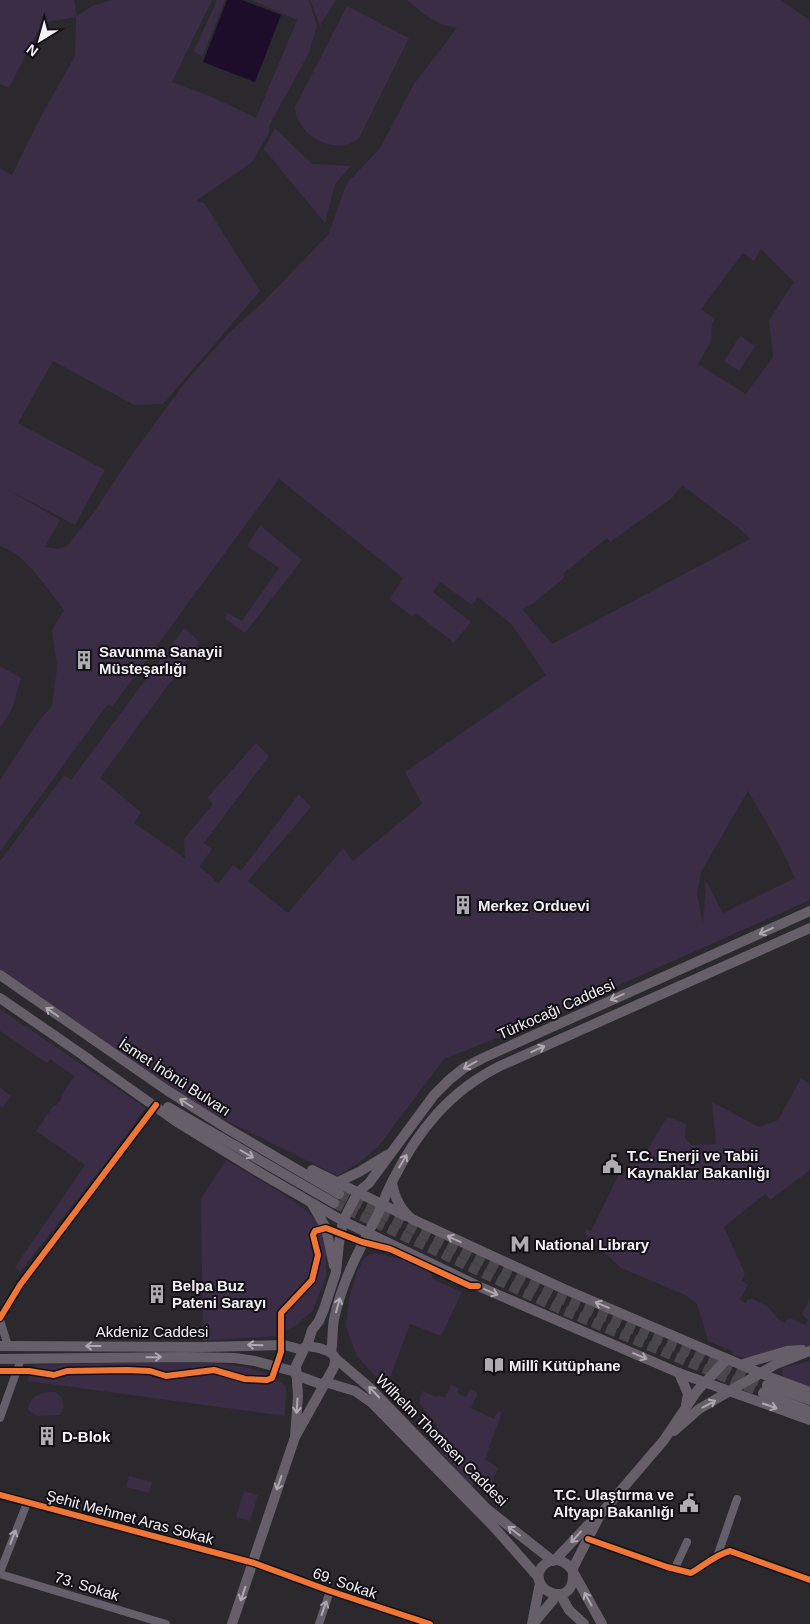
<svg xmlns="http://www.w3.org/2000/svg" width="810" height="1624" font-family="Helvetica,sans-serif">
  <rect width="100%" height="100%" fill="#2b282e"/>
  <g fill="#3a2d45" fill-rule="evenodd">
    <path d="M0,0h74l3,16 15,-10 20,-6h100l-40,82 38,14 46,22 41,-98 -46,-20h58l8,26 -8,27 -40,73v7l-17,29 -56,39 8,2 56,88 -97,113 -29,1 -81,-44 -35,62 87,47 -30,55 -68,-36 53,31 -15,27 12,2 10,-3 28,-35 38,-58 54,-73 40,-45 38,-35 63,-65 19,-52 33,-35 34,-64 43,-56c-22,-3 -33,-14 -50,-28h373l30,20v880l-285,127 -81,32 -66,88 -18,15 -22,14 -135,-67 -203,-134v-114l64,-86 7,5 113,-152 16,14 -100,136 41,34 -7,11 51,35 -1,-19 29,-35 -6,-6 49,-55 13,13 -65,87 8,6 -13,18 11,8 8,9 15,-19 8,6 58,-77 12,13 -63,74 40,32 55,-65 10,13 69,-57 -17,-32 141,-97 -34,-50 -34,-28 -6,8 -32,-23 -7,10 38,30 -17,21 -38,-30 -3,4 -24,-18 14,-21 -124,-99 -167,228 -4,-3 -108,148v-72l37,-57 15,-17 5,-39 -5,-37 12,-20c-16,-20 -39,-57 -64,-64v-378l12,7 28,-57 35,-62 1,-39 -34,6 -33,65 -9,-4zM761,249l33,33 -25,38 4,37 -27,37 -48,-30 13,-22 1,-18 3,-5 -14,-10 42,-56 11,8zM682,485l59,45 9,9 -198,105 -30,-35 12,-6 31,-26 -2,-3 44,-36 3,4 61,-43zM748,791l32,55 15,32 -72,35 -17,-32 -3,43 -6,-31 4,-21z"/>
    <polygon points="217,0 225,0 202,57 194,51"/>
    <polygon points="310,0 336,0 320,26"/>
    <path d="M347,6l62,32 -50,100c-23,20 -63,-3 -64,-31z"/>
    <polygon points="275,128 312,164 351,166 335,184 325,223 264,149"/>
    <polygon points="740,336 755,346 739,371 724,361"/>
    <polygon points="260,525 302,560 245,633 224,618 228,613 242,621 279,568 247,546"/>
    <polygon points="0,666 21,678 12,709 0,728"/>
    <polygon points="0,1009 146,1108 101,1169 20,1272 15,1267 85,1165 36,1131 54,1105 56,1106 62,1098 61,1096 74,1076 50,1059 47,1063 0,1031"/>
    <polygon points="801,1078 810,1084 810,1170 770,1200 765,1194 724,1227 745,1274 742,1280 748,1285 740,1300 746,1303 748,1299 750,1300 751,1298 767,1306 779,1320 785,1323 787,1319 788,1320 790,1318 805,1325 808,1320 802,1314 810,1298 810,1353 746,1357 734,1356 732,1351 708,1341 697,1304 685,1295 621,1268 584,1234 586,1229 591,1231 621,1170 633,1176 636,1170 629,1165 634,1155 642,1159 667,1117 686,1124 685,1138 691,1145 716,1144 712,1102 759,1127 778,1120"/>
    <polygon points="0,1087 11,1096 3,1107 0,1106"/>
    <polygon points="226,1160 285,1195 303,1208 321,1225 326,1247 326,1277 313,1310 297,1325 276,1336 203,1341 201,1198"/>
    <polygon points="375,1253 401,1259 429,1271 434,1280 462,1292 441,1336 410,1324 386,1388 356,1355 346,1326 349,1298 357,1272 365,1257"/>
    <polygon points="810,1361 810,1388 783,1377 782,1368"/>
    <path d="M156,1362c39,2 99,-4 130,24l-1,30 -258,-35 8,-16z"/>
    <polygon points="451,1385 459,1388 457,1393 466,1397 470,1389 478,1393 471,1408 494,1419 498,1411 502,1413 485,1459 498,1468 489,1490 477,1482 470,1488 424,1430 434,1432 437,1425 419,1403 422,1391 437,1397 438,1395 445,1398"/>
    <path d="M49,1392h7l6,6 2,9 -4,8 -23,1 -9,-6c2,-14 8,-15 21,-18z"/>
    <polygon points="129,1476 152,1482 149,1493 126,1487"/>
    <polygon points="244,1491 258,1495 250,1521 236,1517"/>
  </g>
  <polygon fill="#1e0d2a" points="227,0 242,0 281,15 255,82 203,62"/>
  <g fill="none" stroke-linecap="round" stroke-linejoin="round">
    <g stroke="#49464c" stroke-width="10" stroke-dasharray="10 5" stroke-linecap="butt">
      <polyline points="339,1194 557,1297 767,1385"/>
      <polyline points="334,1203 553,1306 763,1393"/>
    </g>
    <g stroke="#645f6a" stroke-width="8">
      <polyline points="0,1318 20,1285 156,1105"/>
      <polyline points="0,1320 8,1346"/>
      <polyline points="0,1418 21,1359"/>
      <polyline points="0,1495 254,1563 330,1591 430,1624"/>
      <path d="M588,1539l79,28 24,6c14,-8 24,-18 39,-22l80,29"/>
      <polyline points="718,1554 737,1499"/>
      <polyline points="675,1568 687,1542"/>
      <polyline points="0,1572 27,1503"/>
      <polyline points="0,1574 166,1624"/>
      <polyline points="319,1624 330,1591"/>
    </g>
    <g stroke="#665f6a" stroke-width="10">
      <polyline points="0,975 168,1091 228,1129 339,1194"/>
      <polyline points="0,998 90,1060"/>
      <polyline points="85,1057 177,1122 262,1174 343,1221 478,1286 679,1373 810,1420"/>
      <polyline points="168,1107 334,1203"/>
      <polyline points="312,1170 406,1216"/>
      <polyline points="336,1183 359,1172 387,1155"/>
      <path d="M392,1183c3,15 8,26 20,36l152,70 208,89 38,14"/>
      <polyline points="312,1204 326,1228 334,1266"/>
      <polyline points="0,1346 203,1347 284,1345 303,1350"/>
      <polyline points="307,1346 312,1330 319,1321 324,1309 336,1272 339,1243 343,1221 358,1192 369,1183 434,1095 449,1080 464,1068 483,1058 810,911"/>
      <path d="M331,1353c2,-11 1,-23 3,-34 9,-40 25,-69 44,-105 5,-11 9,-23 15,-34 25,-50 57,-89 107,-114l310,-138"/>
      <polyline points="335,1358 369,1387 487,1509 553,1561"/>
      <polyline points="0,1359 186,1357 235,1358 255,1361 296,1372"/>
      <polyline points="743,1364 787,1351 802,1350"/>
      <polyline points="679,1373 688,1394 686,1405"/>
      <polyline points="296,1375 323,1385"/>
      <polyline points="325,1382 355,1391 372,1403 493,1526 539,1578"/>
      <polyline points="767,1385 810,1400"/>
      <polyline points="763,1393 810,1411"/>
      <polyline points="674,1431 699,1409 776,1364 810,1351"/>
      <polyline points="555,1560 588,1525 599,1516 664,1440 697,1391 727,1359"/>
      <polyline points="572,1570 599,1517"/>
      <path d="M573,1575c0,39 -53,10 -28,-11 9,-8 21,-3 27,6l30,54"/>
      <polyline points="560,1594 569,1610 584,1624"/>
      <path d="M232,1624l63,-187 39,-70c0,-3 2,-6 1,-9 -2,-8 -24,-13 -30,-11l-9,19 2,30 -3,41"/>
      <polyline points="532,1624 540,1583"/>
      <polyline points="533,1624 558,1594"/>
    </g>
    <g stroke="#131015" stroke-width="9">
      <g id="cycleway">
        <polyline points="0,1318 20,1285 156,1105"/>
        <polyline points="0,1371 29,1371 54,1375 67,1371 127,1370 150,1371 166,1376 214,1370 245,1379 267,1380 272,1378 281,1352 281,1313 312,1280 318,1255 313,1235 315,1231 326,1228 362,1242 390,1249 470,1286 478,1286"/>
        <polyline points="0,1495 254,1563 330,1591 430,1624"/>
        <path d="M588,1539l79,28 24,6c14,-8 24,-18 39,-22l80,29"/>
      </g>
    </g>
    <use href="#cycleway" stroke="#f07635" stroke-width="6"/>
  </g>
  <defs><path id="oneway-shaft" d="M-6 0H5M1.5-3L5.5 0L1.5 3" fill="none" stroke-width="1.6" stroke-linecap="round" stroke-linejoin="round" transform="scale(1.25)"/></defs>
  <g stroke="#aea8b1">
    <use href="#oneway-shaft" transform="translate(766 931) rotate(155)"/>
    <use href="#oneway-shaft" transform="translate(617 997) rotate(156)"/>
    <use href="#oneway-shaft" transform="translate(52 1012) rotate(-145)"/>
    <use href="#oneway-shaft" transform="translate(538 1049) rotate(-24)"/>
    <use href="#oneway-shaft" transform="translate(470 1065) rotate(150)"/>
    <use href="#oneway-shaft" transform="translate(186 1103) rotate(-148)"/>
    <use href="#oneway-shaft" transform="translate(247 1154) rotate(30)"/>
    <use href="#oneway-shaft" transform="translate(403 1161) rotate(-59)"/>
    <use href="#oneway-shaft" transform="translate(454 1239) rotate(-155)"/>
    <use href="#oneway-shaft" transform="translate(491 1292) rotate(23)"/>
    <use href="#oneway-shaft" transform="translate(338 1305) rotate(-75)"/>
    <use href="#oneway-shaft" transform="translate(602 1305) rotate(-157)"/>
    <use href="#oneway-shaft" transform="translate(255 1345) rotate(-178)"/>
    <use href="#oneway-shaft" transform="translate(93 1346) rotate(180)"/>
    <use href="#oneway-shaft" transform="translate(640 1356) rotate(23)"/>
    <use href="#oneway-shaft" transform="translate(154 1357) rotate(-1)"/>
    <use href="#oneway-shaft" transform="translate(374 1392) rotate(-133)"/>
    <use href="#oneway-shaft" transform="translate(709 1404) rotate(-28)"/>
    <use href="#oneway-shaft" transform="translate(297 1406) rotate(94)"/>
    <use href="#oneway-shaft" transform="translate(770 1406) rotate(19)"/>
    <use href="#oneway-shaft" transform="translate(279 1483) rotate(109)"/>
    <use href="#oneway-shaft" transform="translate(514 1531) rotate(-143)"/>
    <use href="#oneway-shaft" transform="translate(576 1537) rotate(132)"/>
    <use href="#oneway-shaft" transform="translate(243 1594) rotate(109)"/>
    <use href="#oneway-shaft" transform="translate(588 1599) rotate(-119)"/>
  </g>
  <g stroke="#aca8b1">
    <use href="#oneway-shaft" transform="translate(13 1537) rotate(-69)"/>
    <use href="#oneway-shaft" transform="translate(324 1608) rotate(-71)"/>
  </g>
  <defs>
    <g id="building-bare" transform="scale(1.5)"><path d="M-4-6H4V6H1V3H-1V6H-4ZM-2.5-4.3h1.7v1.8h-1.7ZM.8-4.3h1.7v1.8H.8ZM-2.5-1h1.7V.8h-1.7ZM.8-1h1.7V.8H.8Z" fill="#aeabb1" stroke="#131015" stroke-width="2.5" paint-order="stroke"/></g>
    <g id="civic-bare" transform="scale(1.5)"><path d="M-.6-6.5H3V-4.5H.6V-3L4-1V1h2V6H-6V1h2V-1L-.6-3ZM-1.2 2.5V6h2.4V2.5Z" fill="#aeabb1" stroke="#131015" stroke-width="2.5" paint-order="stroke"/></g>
    <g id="metro-bare" transform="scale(1.5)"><path d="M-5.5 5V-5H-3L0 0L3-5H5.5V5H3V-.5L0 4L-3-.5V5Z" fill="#aeabb1" stroke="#131015" stroke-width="2.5" paint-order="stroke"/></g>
    <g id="library-bare" transform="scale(1.5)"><path d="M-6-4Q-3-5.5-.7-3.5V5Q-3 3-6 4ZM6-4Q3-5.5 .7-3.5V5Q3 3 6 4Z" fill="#aeabb1" stroke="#131015" stroke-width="2.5" paint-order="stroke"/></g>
  </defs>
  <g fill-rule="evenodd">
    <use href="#building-bare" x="84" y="660"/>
    <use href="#building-bare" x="463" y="905"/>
    <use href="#civic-bare" x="612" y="1164"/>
    <use href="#metro-bare" x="520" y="1244"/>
    <use href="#building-bare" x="157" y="1294"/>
    <use href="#library-bare" x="494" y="1365"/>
    <use href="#building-bare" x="47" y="1436"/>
    <use href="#civic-bare" x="689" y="1503"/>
  </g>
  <g text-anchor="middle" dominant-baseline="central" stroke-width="4" stroke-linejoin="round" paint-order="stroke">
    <g font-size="15" font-weight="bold" fill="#f5f1f8" stroke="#131015" text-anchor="start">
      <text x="99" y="651">Savunma Sanayii<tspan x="99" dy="17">Müsteşarlığı</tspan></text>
      <text x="478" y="905">Merkez Orduevi</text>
      <text x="627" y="1155">T.C. Enerji ve Tabii<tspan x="627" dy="17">Kaynaklar Bakanlığı</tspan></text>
      <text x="535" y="1244">National Library</text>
      <text x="172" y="1285">Belpa Buz<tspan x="172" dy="17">Pateni Sarayı</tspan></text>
      <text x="509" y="1365">Millî Kütüphane</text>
      <text x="62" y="1436">D-Blok</text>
      <text x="674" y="1494" text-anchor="end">T.C. Ulaştırma ve<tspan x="674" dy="17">Altyapı Bakanlığı</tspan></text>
    </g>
    <g font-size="15" fill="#f5f1f8" stroke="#131015">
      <text transform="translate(556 1009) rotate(-24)">Türkocağı Caddesi</text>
      <text transform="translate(175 1077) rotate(33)">İsmet İnönü Bulvarı</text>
      <text x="152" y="1331">Akdeniz Caddesi</text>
      <text transform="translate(442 1440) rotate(45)">Wilhelm Thomsen Caddesi</text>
      <text transform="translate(130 1517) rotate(15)">Şehit Mehmet Aras Sokak</text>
      <text transform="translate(345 1583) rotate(19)">69. Sokak</text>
      <text transform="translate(87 1586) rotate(17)">73. Sokak</text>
    </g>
  </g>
  <g transform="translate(40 40) rotate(217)" stroke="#131015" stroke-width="4" paint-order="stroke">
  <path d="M0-4L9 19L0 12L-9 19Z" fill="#f5f1f8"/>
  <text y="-8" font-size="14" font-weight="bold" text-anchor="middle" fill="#f5f1f8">N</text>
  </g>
</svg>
